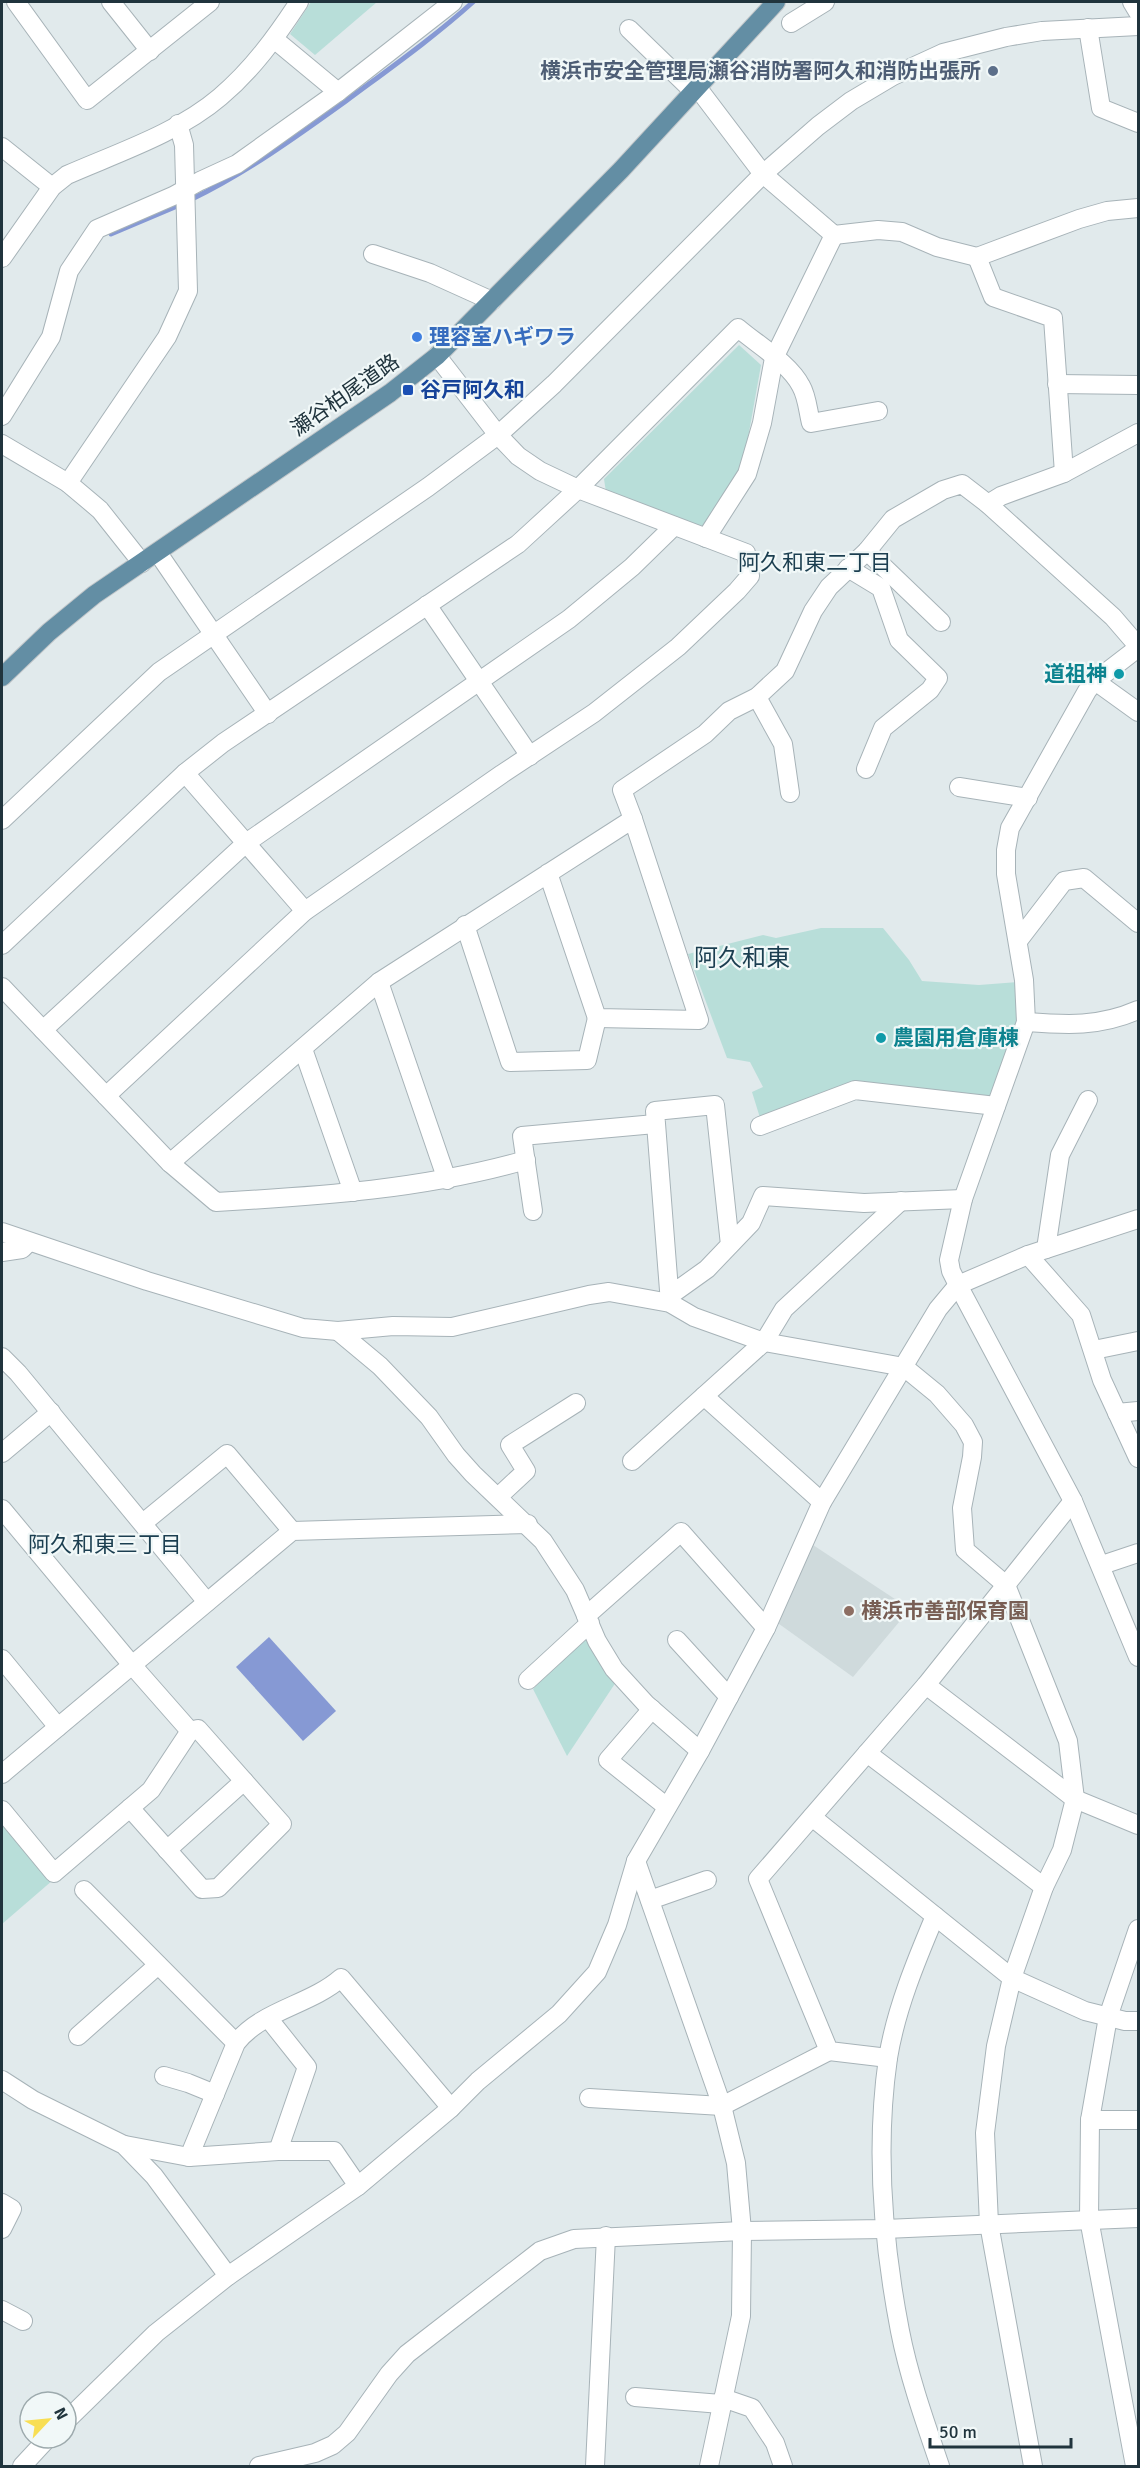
<svg xmlns="http://www.w3.org/2000/svg" width="1140" height="2468" font-family="Signika,'Noto Sans JP',sans-serif">
  <rect width="100%" height="100%" fill="#e1eaec"/>
  <polygon fill="#cfdadc" points="810,1543 910,1609 853,1677 775,1621"/>
  <g fill="#b8ded9">
    <polygon points="311,2 377,2 315,55 290,34"/>
    <polygon points="739,345 761,365 741,477 705,531 606,492 604,479"/>
    <polygon points="821,928 883,928 909,960 922,981 979,985 1018,982 1020,1011 996,1100 857,1085 761,1121 752,1092 763,1087 750,1062 727,1058 688,954 763,935 776,938"/>
    <polygon points="587,1634 616,1682 567,1756 533,1689"/>
    <polygon points="2,1820 53,1880 2,1924"/>
  </g>
  <polygon fill="#8699d4" points="269,1637 336,1711 303,1741 236,1667"/>
  <g fill="none" stroke-linecap="round" stroke-linejoin="round">
    <g stroke="#8699d4" stroke-width="5">
      <path d="M190,200c56,-27 106,-63 156,-99 43,-32 87,-63 127,-99"/>
      <polyline points="111,234 182,204"/>
    </g>
    <g stroke="#a7b3b8" stroke-width="20">
      <g id="minor">
        <polyline points="16,2 87,100 210,2"/>
        <polyline points="111,2 150,51"/>
        <polyline points="1132,2 1138,12"/>
        <polyline points="791,23 825,2"/>
        <polyline points="1088,28 1101,108 1138,123"/>
        <polyline points="629,29 693,91"/>
        <polyline points="274,39 338,92"/>
        <polyline points="697,87 763,174 834,235 878,230 902,232 937,247 977,257 1079,219 1107,211 1138,208"/>
        <polyline points="2,147 52,187"/>
        <polyline points="373,254 430,273 492,301"/>
        <polyline points="977,257 993,297 1053,318 1064,473"/>
        <path d="M2,258l50,-71 15,-12c50,-22 111,-42 153,-78 32,-27 56,-60 79,-95"/>
        <polyline points="1057,384 1138,385"/>
        <polyline points="2,416 51,337 69,271 97,229 173,196 200,181 237,164 338,92 453,2"/>
        <polyline points="2,444 68,483 100,510 142,563"/>
        <polyline points="68,483 167,337 188,291 184,145 178,124"/>
        <polyline points="988,504 1001,496 1064,473 1138,433"/>
        <polyline points="706,538 747,474 762,423 774,358 834,235"/>
        <polyline points="867,551 941,622"/>
        <polyline points="158,553 268,714"/>
        <polyline points="848,568 881,588 899,640 938,678 930,690 883,728 866,769"/>
        <polyline points="427,605 530,756"/>
        <polyline points="1138,648 1095,681 1087,691 1010,828 1006,850 1006,874 1024,980 1026,1022 963,1199 949,1260 951,1271 958,1285 1073,1501 1138,1657"/>
        <polyline points="1095,681 1138,712"/>
        <polyline points="757,697 783,744 790,793"/>
        <polyline points="185,773 305,911"/>
        <polyline points="959,787 1028,798"/>
        <polyline points="633,819 622,790 705,734 729,711 757,697 785,671 813,611 829,587 867,551 893,519 943,490 962,484 988,504 1113,617 1138,646"/>
        <polyline points="2,820 159,672 428,487 498,435 554,384 763,174 818,126 851,101 893,76 943,53 1006,37 1042,31 1138,26"/>
        <polyline points="465,925 510,1062 587,1060 597,1018"/>
        <polyline points="1018,941 1064,881 1084,878 1138,923"/>
        <path d="M2,945l183,-172 38,-30 295,-199 60,-55 160,-161c20,17 52,36 63,58 6,10 7,25 10,37l67,-12"/>
        <polyline points="379,982 447,1180"/>
        <path d="M2,987l168,176 46,39c105,-6 208,-13 310,-42"/>
        <path d="M1026,1022c41,3 73,5 112,-12"/>
        <polyline points="43,1030 246,843 569,619 632,567 674,526"/>
        <polyline points="303,1049 353,1192"/>
        <polyline points="106,1096 305,911 502,774 594,713 678,647 737,591 750,576 746,553 578,489 540,471 518,456 498,435 437,356"/>
        <polyline points="760,1126 855,1090 996,1106"/>
        <polyline points="170,1163 379,982 633,819 699,1020 597,1018 548,873"/>
        <polyline points="533,1211 522,1136 655,1124"/>
        <polyline points="2,1232 147,1281 303,1328 338,1331 393,1326 452,1327 589,1295 609,1292 670,1303 694,1317 764,1342 904,1367 937,1394 964,1425 973,1442 972,1457 962,1508 965,1550 1006,1585 1068,1741 1075,1799 1062,1850 1044,1887 1012,1978 996,2046 985,2133 989,2224 1033,2466"/>
        <polyline points="730,1245 715,1105 655,1111 670,1303 672,1294 707,1269 751,1223 763,1196 864,1203 963,1199"/>
        <polyline points="1046,1249 1060,1155 1088,1100"/>
        <polyline points="2,1252 22,1249 29,1242"/>
        <polyline points="1028,1255 1081,1315 1102,1380 1138,1458"/>
        <polyline points="338,1331 380,1366 429,1417 456,1455 473,1474 543,1541 575,1590 597,1641 614,1669 646,1704 700,1751"/>
        <polyline points="1094,1350 1138,1341"/>
        <polyline points="2,1357 18,1373 207,1602"/>
        <polyline points="704,1396 822,1502"/>
        <polyline points="1117,1413 1138,1411"/>
        <polyline points="2,1453 51,1412"/>
        <polyline points="632,1461 764,1342 784,1309 901,1201"/>
        <polyline points="498,1497 526,1471 510,1445 576,1403"/>
        <polyline points="2,1509 132,1665 190,1731 198,1729 282,1824 218,1888 202,1889 130,1808"/>
        <polyline points="143,1523 227,1454 292,1531"/>
        <polyline points="1102,1565 1138,1553"/>
        <polyline points="586,1616 681,1532 766,1628"/>
        <polyline points="677,1640 729,1697"/>
        <polyline points="2,1659 58,1727"/>
        <polyline points="528,1680 590,1623"/>
        <polyline points="926,1685 1075,1799 1138,1825"/>
        <polyline points="652,1709 608,1760 667,1807"/>
        <polyline points="867,1753 1044,1887"/>
        <polyline points="2,1774 292,1531 528,1524"/>
        <polyline points="2,1810 54,1873 151,1790 190,1731"/>
        <polyline points="812,1817 1012,1978 1085,2011 1125,2021 1138,2021"/>
        <polyline points="167,1850 244,1781"/>
        <polyline points="636,1861 722,2106 736,2163 742,2231 741,2316 709,2466"/>
        <polyline points="84,1890 236,2043"/>
        <polyline points="650,1900 707,1880"/>
        <path d="M935,1916c-19,45 -39,93 -47,142 -13,90 -5,185 12,273 9,46 25,91 40,135"/>
        <polyline points="268,2018 307,2067 278,2151"/>
        <polyline points="78,2036 158,1965"/>
        <polyline points="888,2058 829,2051 758,1879 926,1685 1073,1501"/>
        <polyline points="164,2076 188,2083 215,2094"/>
        <polyline points="2,2080 33,2100 124,2145 154,2176 228,2276"/>
        <polyline points="589,2098 722,2106 829,2051"/>
        <polyline points="1090,2120 1138,2120"/>
        <polyline points="125,2145 189,2157 278,2151 334,2151 358,2186"/>
        <path d="M189,2157l47,-114c26,-33 74,-38 105,-65l110,130"/>
        <polyline points="2,2203 12,2209 2,2229"/>
        <polyline points="2,2310 23,2321"/>
        <polyline points="635,2397 721,2404"/>
        <polyline points="723,2398 752,2408 775,2443 783,2466"/>
        <polyline points="66,2421 156,2333 228,2276 358,2186 451,2108 478,2081 559,2014 597,1972 617,1925 636,1861 700,1751 766,1628 822,1502 938,1309 958,1285 1028,1255 1138,1219"/>
        <polyline points="22,2466 48,2438"/>
        <polyline points="259,2466 315,2453 333,2445 347,2433 389,2374 407,2354 540,2251 574,2239 742,2231 885,2229 1138,2218"/>
        <polyline points="595,2466 606,2236"/>
        <polyline points="1135,2466 1089,2219 1090,2120 1108,2017 1138,1929"/>
      </g>
    </g>
    <g stroke="#c1c6c9" stroke-width="20">
      <polyline id="major" points="2,677 49,632 94,595 390,393 437,356 621,170 776,2"/>
    </g>
    <use href="#minor" stroke="#fff" stroke-width="18"/>
    <use href="#major" stroke="#638ea4" stroke-width="18"/>
  </g>
  <circle fill="#5c6f8a" stroke="#f1f8f8" stroke-width="2" cx="993" cy="71" r="6"/>
  <circle fill="#3f7fe0" stroke="#f1f8f8" stroke-width="2" cx="417" cy="337" r="6"/>
  <rect fill="#1a4fb4" stroke="#f1f8f8" stroke-width="2" x="402" y="384" width="12" height="12" rx="3"/>
  <g fill="#0f9aa8" stroke="#f1f8f8" stroke-width="2">
    <circle cx="1119" cy="674" r="6"/>
    <circle cx="881" cy="1038" r="6"/>
  </g>
  <circle fill="#8d6e63" stroke="#f1f8f8" stroke-width="2" cx="849" cy="1611" r="6"/>
  <g text-anchor="middle" dominant-baseline="central" stroke-width="4.5" stroke-linejoin="round" paint-order="stroke">
    <g font-size="21" font-weight="bold" fill="#4e5e75" stroke="#f1f8f8" text-anchor="end">
      <text x="981" y="71">横浜市安全管理局瀬谷消防署阿久和消防出張所</text>
    </g>
    <g font-size="21" font-weight="bold" fill="#366cbe" stroke="#f1f8f8" text-anchor="start">
      <text x="429" y="337">理容室ハギワラ</text>
    </g>
    <g font-size="21" font-weight="bold" fill="#164399" stroke="#f1f8f8" text-anchor="start">
      <text x="420" y="390">谷戸阿久和</text>
    </g>
    <g font-size="21" fill="#20343d" stroke="#f1f8f8">
      <text transform="translate(345 395) rotate(-35)">瀬谷柏尾道路</text>
    </g>
    <g font-size="21" font-weight="bold" fill="#0d838f" stroke="#f1f8f8" text-anchor="end">
      <text x="1107" y="674">道祖神</text>
      <text x="893" y="1038" text-anchor="start">農園用倉庫棟</text>
    </g>
    <g font-size="21" font-weight="bold" fill="#785e54" stroke="#f1f8f8" text-anchor="start">
      <text x="861" y="1611">横浜市善部保育園</text>
    </g>
    <g font-size="22" fill="#1b3e50" stroke="#f1f8f8">
      <text x="815" y="562">阿久和東二丁目</text>
      <text x="105" y="1544">阿久和東三丁目</text>
    </g>
    <g font-size="24" fill="#1b3e50" stroke="#f1f8f8">
      <text x="742" y="958">阿久和東</text>
    </g>
  </g>
  <rect width="1140" height="2468" fill="none" stroke="#20343d" stroke-width="6"/>
  <g transform="translate(48 2420) rotate(64)"><circle r="28" fill="#f1f8f8" stroke="#9daaad" stroke-width="1.5"/>
  <path d="M0-4.5L10 22L0 15L-10 22Z" fill="#f8de53"/>
  <text y="-9" font-size="16" font-weight="bold" text-anchor="middle" fill="#20343d">N</text>
  </g>
  <path d="M930 2438v9h141v-9" fill="none" stroke="#20343d" stroke-width="3"/>
  <text x="939" y="2438" font-size="18" fill="#20343d" stroke="#f1f8f8" stroke-width="4.5" paint-order="stroke">50 m</text>
</svg>
